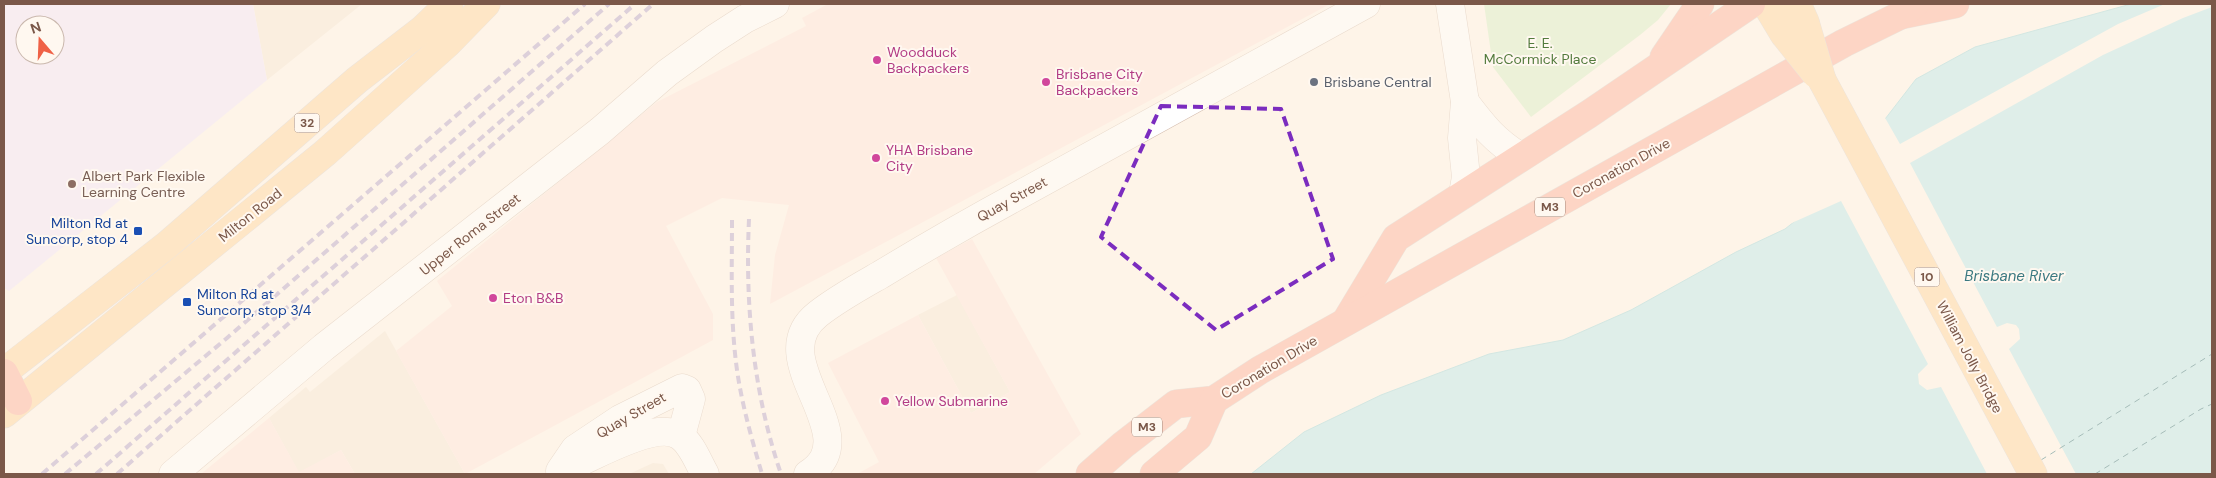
<svg xmlns="http://www.w3.org/2000/svg" width="2216" height="478" font-family="'DM Sans',sans-serif">
  <rect width="100%" height="100%" fill="#fef4e8"/>
  <g fill="#f6e6d6">
    <polygon points="253,4 362,4 267,80"/>
    <polygon points="957,295 1010,392 971,413 918,315"/>
    <polygon points="385,331 465,474 355,474 341,450 299,473 269,418 306,387 310,392"/>
    <polygon points="653,463 663,464 669,474 629,474"/>
  </g>
  <g fill="#ffe4dc">
    <polygon points="828,4 1330,4 770,304 775,255 789,205 722,198 666,226 713,314 713,340 465,474 396,351 452,306 437,281 657,102 806,26 802,18"/>
    <polygon points="972,239 1081,434 1034,474 857,474 879,462 828,363 918,315 971,413 1010,392 936,258"/>
    <polygon points="269,418 299,472 341,450 355,474 201,474"/>
  </g>
  <path fill="#f1e5fb" fill-rule="evenodd" d="M4,4h249l14,76 -258,211 -5,-3zM25,25h30v30h-30z"/>
  <polygon fill="#d8edc5" points="1484,4 1671,4 1658,20 1640,35 1531,117 1493,67"/>
  <polygon fill="#bbe6ea" stroke="#a0d7dc" points="2131,4 2212,4 2212,474 1251,474 1304,432 1381,395 1489,354 1563,340 1631,310 1736,252 1785,229 1824,198 1916,79 1975,47"/>
  <polygon fill="#fef4e8" points="2165,4 2212,4 2212,7 2183,18 2103,55 1910,163 1997,327 2007,323 2016,325 2019,329 2020,339 2009,349 2076,474 1987,474 1941,387 1927,390 1919,384 1918,374 1928,364 1841,201 1785,226 1822,196 1884,116 1900,144 2118,24"/>
  <g fill="none" stroke-linecap="round" stroke-linejoin="round">
    <g stroke="#3b7981" stroke-width="1" stroke-dasharray="6 5" stroke-linecap="butt">
      <polyline points="2041,460 2212,354"/>
      <polyline points="2095,474 2201,409 2212,404"/>
    </g>
    <g stroke="#d4bdaf" stroke-width="29">
      <g id="minor">
        <polyline points="1450,4 1465,102 1462,138 1466,177 1463,194"/>
        <path d="M1465,102c18,24 30,39 56,55"/>
        <path d="M576,464c23,-10 81,-44 104,-28 12,8 18,26 25,38"/>
        <polyline points="560,471 575,449 620,419 682,388 687,390 691,399 681,436"/>
        <polyline points="173,474 324,347 600,131 667,73 714,39 745,19 775,4"/>
        <path d="M808,474c62,-39 -49,-114 10,-160 19,-15 41,-27 62,-39 46,-28 93,-55 141,-81 115,-63 230,-127 345,-190"/>
      </g>
    </g>
    <g stroke="#dad0cc" stroke-width="29">
      <g id="major">
        <polyline points="1766,4 1784,34"/>
        <polyline points="1797,4 1805,22"/>
        <polyline points="1822,80 2033,474"/>
        <polyline points="4,372 167,245 357,80 423,29 449,4"/>
        <polyline points="4,414 325,153 448,43 486,4"/>
      </g>
    </g>
    <g stroke="#dad0cc" stroke-width="29">
      <g id="highway">
        <polyline points="1901,15 1955,4"/>
        <polyline points="1664,57 1700,4"/>
        <polyline points="1346,321 1396,238 1589,114 1751,4"/>
        <polyline points="4,373 18,401"/>
        <polyline points="1090,474 1123,445 1176,404 1214,400 1260,370 1844,43 1901,15 1915,4"/>
        <polyline points="1154,474 1198,437 1214,400"/>
      </g>
    </g>
    <use href="#minor" stroke="#fff" stroke-width="28"/>
    <use href="#major" stroke="#ffd59e" stroke-width="28"/>
    <use href="#highway" stroke="#fcaf9b" stroke-width="28"/>
    <g stroke="#b6a4ca" stroke-width="4" stroke-dasharray="8 5" stroke-linecap="butt">
      <path d="M749,219c-4,86 4,173 32,255"/>
      <path d="M732,220c0,50 -2,100 5,150 5,35 15,70 25,104"/>
      <polyline points="42,474 585,4"/>
      <polyline points="65,474 227,338 609,4"/>
      <polyline points="96,474 635,4"/>
      <polyline points="117,474 653,4"/>
    </g>
    <g stroke="#dad0cc" stroke-width="29" stroke-linecap="butt">
      <g id="major-bridge">
        <polyline points="1805,22 1822,80"/>
        <polyline points="1784,34 1816,74"/>
      </g>
    </g>
    <use href="#major-bridge" stroke="#ffd59e" stroke-width="28"/>
  </g>
  <path d="M0 0H2216V478H0ZM1161,106l120,3 52,150 -117,71 -115,-93z" fill="#fef4e8" fill-opacity=".55" fill-rule="evenodd"/>
  <path fill="none" stroke="#7b2cbf" stroke-width="4" stroke-dasharray="10 6" stroke-linejoin="round" d="M1161,106l120,3 52,150 -117,71 -115,-93z"/>
  <g fill="#d1479c" stroke="#fff8f0" stroke-width="2">
    <circle cx="877" cy="60" r="5"/>
    <circle cx="1046" cy="82" r="5"/>
    <circle cx="876" cy="158" r="5"/>
    <circle cx="493" cy="298" r="5"/>
    <circle cx="885" cy="401" r="5"/>
  </g>
  <circle fill="#6b7280" stroke="#fff8f0" stroke-width="2" cx="1314" cy="82" r="5"/>
  <circle fill="#8d6e63" stroke="#fff8f0" stroke-width="2" cx="72" cy="184" r="5"/>
  <g fill="#1a4fb4" stroke="#fff8f0" stroke-width="2">
    <rect x="133" y="226" width="10" height="10" rx="2.5"/>
    <rect x="182" y="297" width="10" height="10" rx="2.5"/>
  </g>
  <g text-anchor="middle" dominant-baseline="central" stroke-width="4" stroke-linejoin="round" paint-order="stroke">
    <g fill="#fff8f0" stroke="#a3887b" stroke-width="1">
      <rect x="294.5" y="113.5" width="25" height="19" rx="4"/>
      <rect x="1535" y="197.5" width="30" height="19" rx="4"/>
      <rect x="1914.5" y="267.5" width="25" height="19" rx="4"/>
      <rect x="1132" y="417.5" width="30" height="19" rx="4"/>
    </g>
    <g font-size="12" font-weight="bold" fill="#7b5849">
      <text x="307" y="123">32</text>
      <text x="1550" y="207">M3</text>
      <text x="1927" y="277">10</text>
      <text x="1147" y="427">M3</text>
    </g>
    <g font-size="14" fill="#537b3d" stroke="#fff8f0">
      <text x="1540" y="43">E. E.<tspan x="1540" dy="16">McCormick Place</tspan></text>
    </g>
    <g font-size="14" fill="#b23c85" stroke="#fff8f0" text-anchor="start">
      <text x="887" y="52">Woodduck<tspan x="887" dy="16">Backpackers</tspan></text>
      <text x="1056" y="74">Brisbane City<tspan x="1056" dy="16">Backpackers</tspan></text>
      <text x="886" y="150">YHA Brisbane<tspan x="886" dy="16">City</tspan></text>
      <text x="503" y="298">Eton B&amp;B</text>
      <text x="895" y="401">Yellow Submarine</text>
    </g>
    <g font-size="14" fill="#5b616d" stroke="#fff8f0" text-anchor="start">
      <text x="1324" y="82">Brisbane Central</text>
    </g>
    <g font-size="14" fill="#7b5849" stroke="#fff8f0">
      <text transform="translate(1621 168) rotate(-29)">Coronation Drive</text>
      <text transform="translate(1012 199) rotate(-29)">Quay Street</text>
      <text transform="translate(250 215) rotate(-39)">Milton Road</text>
      <text transform="translate(470 234) rotate(-38)">Upper Roma Street</text>
      <text transform="translate(1970 357) rotate(62)">William Jolly Bridge</text>
      <text transform="translate(1269 367) rotate(-31)">Coronation Drive</text>
      <text transform="translate(631 415) rotate(-30)">Quay Street</text>
    </g>
    <g font-size="14" fill="#785e54" stroke="#fff8f0" text-anchor="start">
      <text x="82" y="176">Albert Park Flexible<tspan x="82" dy="16">Learning Centre</tspan></text>
    </g>
    <g font-size="14" fill="#164399" stroke="#fff8f0" text-anchor="end">
      <text x="128" y="223">Milton Rd at<tspan x="128" dy="16">Suncorp, stop 4</tspan></text>
      <text x="197" y="294" text-anchor="start">Milton Rd at<tspan x="197" dy="16">Suncorp, stop 3/4</tspan></text>
    </g>
    <g font-size="15" font-style="italic" fill="#3b7981" stroke="#fff8f0">
      <text x="2014" y="276">Brisbane River</text>
    </g>
  </g>
  <rect width="2216" height="478" fill="none" stroke="#7b5849" stroke-width="10"/>
  <g transform="translate(40 40) rotate(341)"><circle r="24" fill="#fff8f0" stroke="#cab8ad"/>
  <path d="M0-4L9 19L0 12L-9 19Z" fill="#ef6146"/>
  <text y="-8" font-size="14" font-weight="bold" text-anchor="middle" fill="#7b5849">N</text>
  </g>
</svg>
